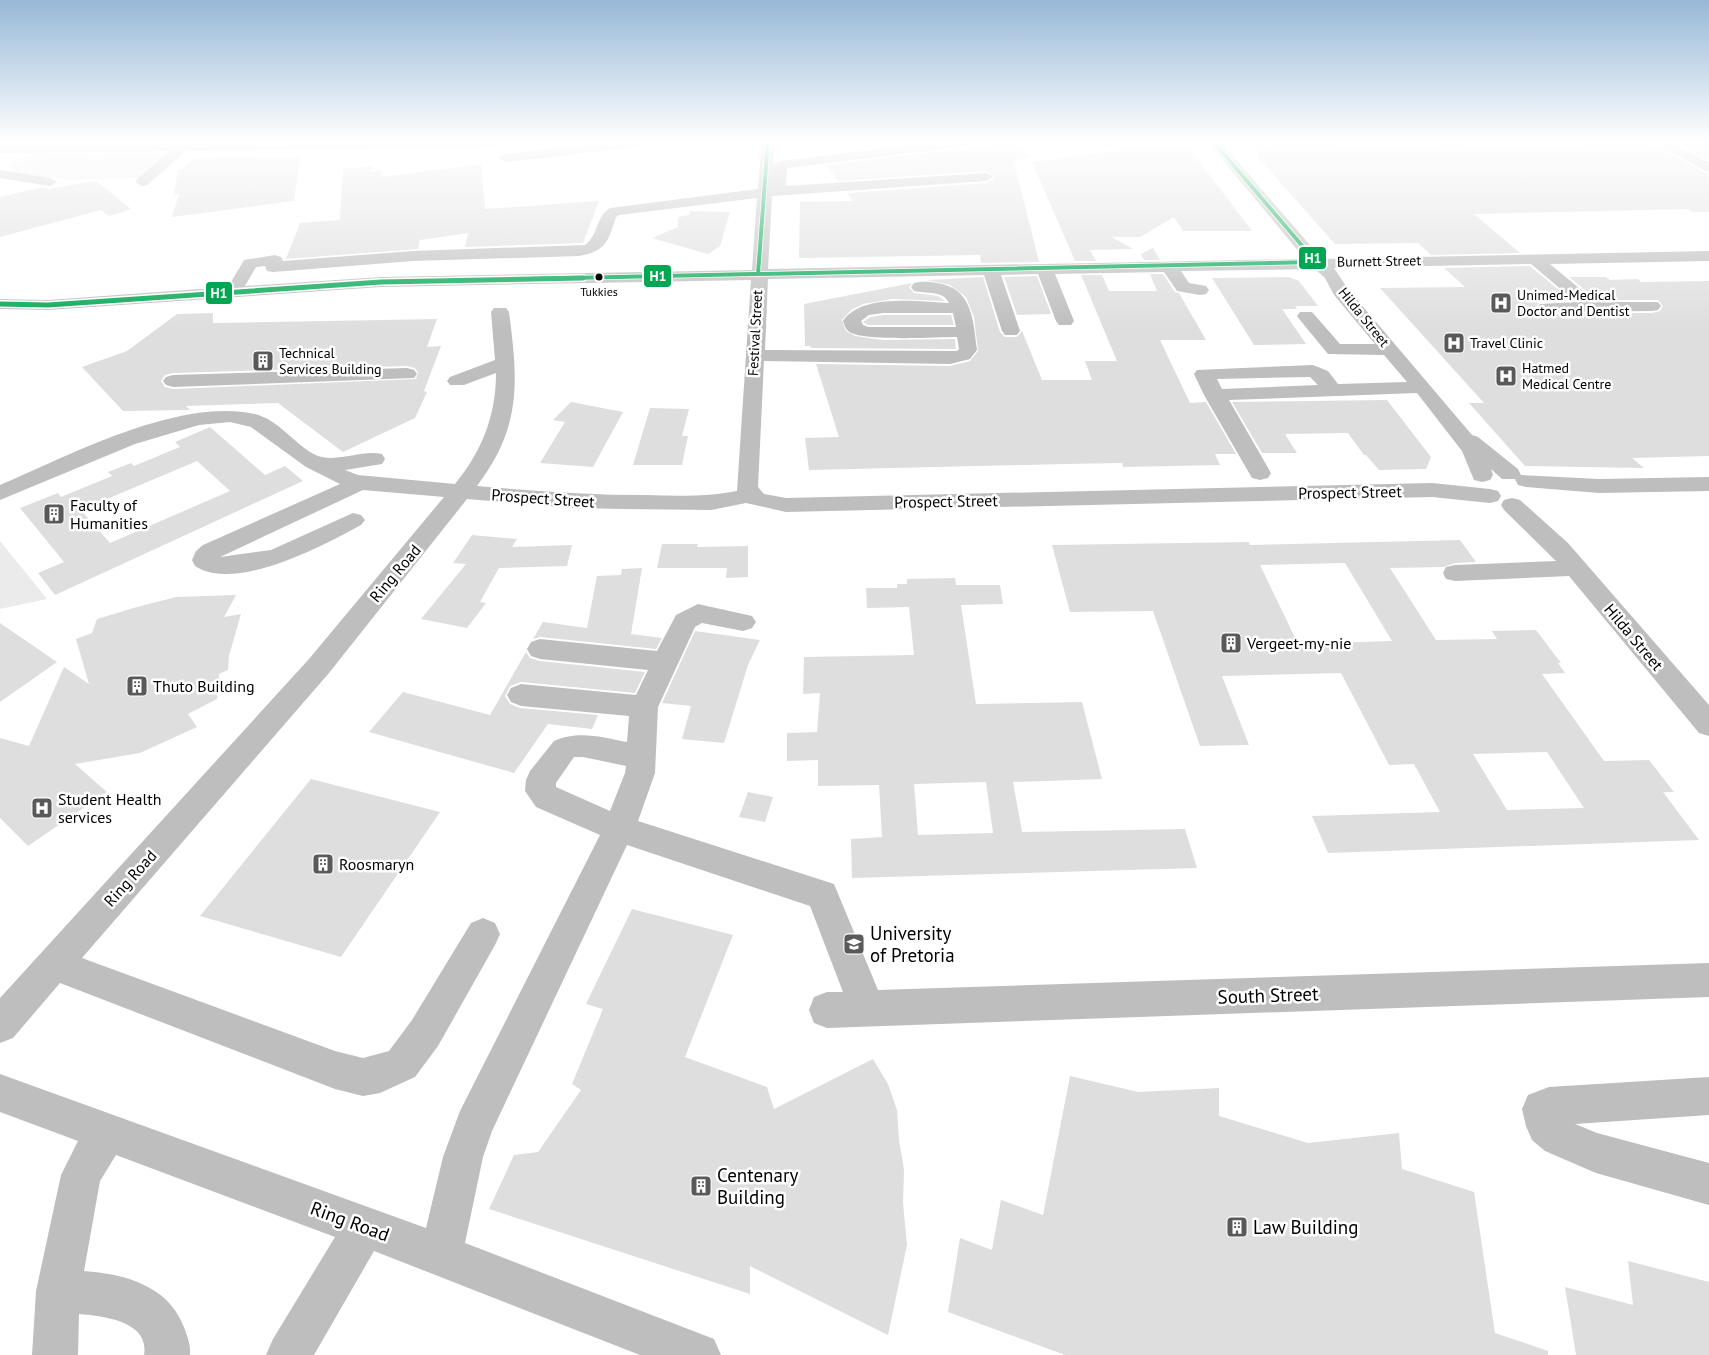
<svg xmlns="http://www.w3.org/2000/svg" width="1709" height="1355" font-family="'PT Sans',sans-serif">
  <rect width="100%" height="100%" fill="#fff"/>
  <g fill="#ebebeb">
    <polygon points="162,152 165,153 163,158 140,178 67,180 20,175 14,172 8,164 31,155 42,154"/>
    <polygon points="0,541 47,599 0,609"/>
  </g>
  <g fill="#dedede" fill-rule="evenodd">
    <polygon points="993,140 1011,140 1032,156 1014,162 1039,262 981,263 980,255 799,258 800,202 853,201 847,193 986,183 995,178 986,171 838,181 826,165 984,146"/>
    <polygon points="1463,140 1471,146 1651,143 1709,175 1709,212 1693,212 1688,209 1474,214 1520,253 1431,255 1418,243 1335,244 1256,155 1260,155 1250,144 1337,141 1343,147 1424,146 1437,145 1431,141"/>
    <polygon points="1674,142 1709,142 1709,161"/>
    <polygon points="1189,148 1252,231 1183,231 1174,217 1140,237 1112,237 1133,249 1090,250 1096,261 1075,261 1032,162 1131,149"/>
    <polygon points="223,157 300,158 294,201 172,217 179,194 174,195 178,169 183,169 194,159"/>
    <polygon points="481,164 485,209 599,201 583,243 465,247 468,233 420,240 418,249 286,259 300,223 340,220 343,169 371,166 371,172 382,170 381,177"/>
    <polygon points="96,181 131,209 109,216 101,210 0,237 0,197 43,187 48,189"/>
    <polygon points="690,211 730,212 720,246 708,254 652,238 678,227 678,217 689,215"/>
    <polygon points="1153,248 1160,260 1144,260 1141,254"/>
    <polygon points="1530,266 1571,300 1540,302 1535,308 1540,314 1652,313 1660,311 1663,306 1658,300 1597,300 1569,277 1606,277 1610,280 1638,279 1641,282 1709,281 1709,456 1632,458 1644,468 1525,466 1469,403 1484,403 1380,288 1465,287 1444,268"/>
    <polygon points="1150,274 1163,274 1175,292 1179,293 1206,340 1160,340 1190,403 1206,402 1236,454 1215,454 1220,465 1123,467 1122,463 1065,464 809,470 805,438 839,437 816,364 950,366 970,361 978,351 974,317 966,297 950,285 927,280 983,277 1000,332 1005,337 1017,337 1022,331 1042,380 1092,380 1085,361 1117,361 1081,275 1102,275 1109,291 1157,291"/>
    <polygon points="1037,276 1051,314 1017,315 1004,277"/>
    <polygon points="1289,277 1299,281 1318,306 1295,306 1297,309 1282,309 1306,344 1254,345 1212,278"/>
    <polygon points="912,283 909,287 914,293 938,296 945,301 892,299 863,304 851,310 842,320 846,331 855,336 883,340 955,339 956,349 811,348 810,346 805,346 804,304"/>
    <path d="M213,313v10l224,-4 -10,28 14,-1 -17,45 3,1 -12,26 -72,34 -65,-49 -92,3 4,4 -67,1 -41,-44 45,-16 50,-37zM407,366l8,2 3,5 -2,6 -243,10 -8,-2 -4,-6 4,-6 8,-2z"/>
    <polygon points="883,315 951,315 954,325 868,325 863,322 870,317"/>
    <polygon points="1387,400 1431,457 1426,469 1379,470 1366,455 1364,455 1348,433 1285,434 1297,453 1262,453 1232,402"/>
    <polygon points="571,402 623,412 593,467 540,463 565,422 553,420"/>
    <polygon points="650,408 689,409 682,436 688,436 682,465 633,465"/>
    <path d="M210,427l55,48 20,-9 18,15 -248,114 -17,-22 26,-11 -44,-54 38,-15 3,4 51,-21 -4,-4 23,-9 3,3 46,-19 -5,-5zM197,461l33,30 -120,52 -29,-33z"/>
    <polygon points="472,535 517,539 512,547 572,545 567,566 499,568 480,602 486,603 467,628 421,619 466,564 453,563"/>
    <path d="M1460,540l16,22 -21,1 -11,4 -54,1 46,72 61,-1 -5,-8 44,-1 25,33h-3l7,10 -23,1 62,87 45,-1 25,32h-11l36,48 -371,13 -16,-37 128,-4 -26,-48 -25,1 -48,-92 -119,3 27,69 -49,1 -47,-135 -83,1 -18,-67 197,-3 1,3zM1345,563l47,78 -94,3 -38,-79zM1547,752l37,56 -77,2 -34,-56z"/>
    <polygon points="662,544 698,544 697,547 748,546 748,577 726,578 727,568 657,568"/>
    <polygon points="642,568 631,634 662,638 656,649 540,637 533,639 543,622 587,628 597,576 621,575 622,569"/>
    <path d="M955,578l1,7h44l3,19 -42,1 15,99 106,-2 20,77 -89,3 9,50 163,-3 12,39 -345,10 -1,-39 31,-2 -3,-52 -61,1v-26l-31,1v-28l30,-1 3,-39 -17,1 1,-37 110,-2 -5,-48 -42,1 -1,-20h31v-4h10v-5zM986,782l7,51 -75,2 -4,-51z"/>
    <polygon points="236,595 224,617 241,614 229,656 228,670 219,674 217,699 188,714 197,727 140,753 75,764 107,792 28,846 0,818 0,738 29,746 64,667 89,684 76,639 92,633 97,619 137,607 176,597"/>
    <polygon points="0,623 57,662 0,702"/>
    <polygon points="695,631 760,640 748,665 724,743 682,739 691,706 662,703"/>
    <polygon points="526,652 530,658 540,661 645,672 635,693 521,682 510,686 505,696 510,704 520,708 598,715 592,729 548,724 514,773 369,732 403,692 490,715"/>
    <polygon points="311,779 440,812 341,957 200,916"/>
    <polygon points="748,792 773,797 765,822 739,817"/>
    <polygon points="632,909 733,935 685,1057 767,1087 774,1109 873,1059 888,1084 897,1110 899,1140 904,1170 903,1203 907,1245 888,1335 750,1266 750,1294 489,1209 514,1155 538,1152 581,1090 572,1084 603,1009 586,1004"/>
    <polygon points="1070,1076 1138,1092 1219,1088 1219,1116 1308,1143 1399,1133 1402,1169 1474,1192 1495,1333 1548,1351 1548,1355 1065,1355 948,1312 960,1238 992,1250 1001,1200 1043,1215"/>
    <polygon points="1628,1261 1709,1282 1709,1355 1576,1355 1565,1287 1633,1305"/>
  </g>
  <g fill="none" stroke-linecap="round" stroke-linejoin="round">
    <g fill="#bebebe" fill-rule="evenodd">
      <polygon points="437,140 537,140 530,144 479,147 186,151 147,185 142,186 135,182 137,179 170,151 0,153 0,145"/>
      <polygon points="631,140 638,144 636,147 505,162 498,158 505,154"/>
      <path d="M762,140h13l-2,25 7,-4 175,-21h36l-7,4 -197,24 -1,18 200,-13 7,4 -7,4 -214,15 -4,73 537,-10 -99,-119h13l103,119 387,-8v10l-159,3 46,38h62l3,4 -3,4 -6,1 -112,1 -3,-4 3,-4 36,-2 -45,-38 -197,4 14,21 124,146 6,2 40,32 3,6 78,4 110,-2v14l-110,2 -73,-6 -8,-2 -3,-6h-13l-11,-10 2,6 -3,5 -8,2 -8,-2 -12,-29 -45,-58 -188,7 42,73 -3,5 -8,2 -8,-2 -48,-83 -10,-21 3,-4 116,-5 15,6 10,13 69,-2 -23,-27 -56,-1 -28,-34 -3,-4 3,-4h12l28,32h35l-41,-49 -9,-17 -10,-9 -134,2 8,12 17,3 3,4 -3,4 -6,1 -23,-4 -13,-19 -109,2 19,47 -3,4h-12l-3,-4 -18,-47 -37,1 19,56 -3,4h-12l-3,-4 -18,-56 -216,4 -3,71 192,1 2,-2 -2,-12c-20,0 -96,5 -109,-6 -2,-2 -4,-7 -5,-10 19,-28 76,-19 106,-18 -6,-13 -23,-9 -35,-12l-3,-4 3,-4c8,-2 16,-1 23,0 36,5 36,38 40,67l-7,9 -20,5 -186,-3 -6,126 6,7 22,4 646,-15 58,6 8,2 3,5 -3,5 -8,2 -58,-6 -646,15 -40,-9 -35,7 -88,-1 -49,-1 -107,-9 -138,174 -247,285 253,93 28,7 26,-7 23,-31 59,-97 12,-5 12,5 5,11 -5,11 -57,101 -23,31 -35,16 -17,3 -28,-7 -275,-106 -47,55 -13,5v-45l309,-339 135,-162 -81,-7 -143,67 51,-7 82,-37 8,2 4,5 -4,5c-37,20 -125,68 -166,41l-3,-6 4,-9 7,-6 137,-61 -34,-17 -55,-40 -21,-5 -31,3 -64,19 -135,56v-15c70,-30 179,-88 255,-71 26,6 46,39 67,43 20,4 40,-7 60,-3l3,5 -3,5 -37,6 13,5 97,9c27,-33 41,-68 41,-111l-32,12h-14l-3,-4 3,-4 45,-17 -4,-48 3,-4h12l3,4c9,69 13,115 -32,174 56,5 112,9 169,9 31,1 60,2 91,-4l14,-211 -370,7 -333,23 -48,-1v-10l48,1 180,-13 16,-27 31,-5 6,2 2,4 130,-10 172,-6c15,-12 10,-28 25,-37l148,-19zM757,198l-5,72 -371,7 -136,9 11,-19 9,-1 2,5 6,1 140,-11 166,-5c27,-5 29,-14 37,-39l3,-2zM883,313h70l3,14h-88l-5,-2 -2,-4 8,-6zM1310,377l8,8 -96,4 -5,-10z"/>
      <polygon points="1081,140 1124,140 1122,143 1106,147 1083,143"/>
      <polygon points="1565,140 1580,140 1573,144"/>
      <polygon points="1650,140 1666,140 1709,163 1709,173"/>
      <polygon points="0,170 50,178 57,182 50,186 0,178"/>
      <polygon points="407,368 414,370 417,374 414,378 173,387 166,385 163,381 166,377 173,375"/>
      <polygon points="1512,498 1520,500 1568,543 1709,705 1709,736 1699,733 1569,576 1455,581 1446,579 1443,573 1446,567 1455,565 1556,561 1504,510 1501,505 1504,500"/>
      <path d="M698,604l54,12 4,6 -4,6 -9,3 -41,-8 -7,4 -37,80 -3,66 -17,48 196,63 44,106 831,-27v34l-882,31 -13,-5 -5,-13 5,-13 13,-5h16l-33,-86 -183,-61 -135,286 -9,26 -18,86 249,96 7,16h-81l-266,-104 -60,104h-48l7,-16 62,-102 -219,-82 -16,26 -16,90c40,3 83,14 99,54 4,10 8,20 7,30h-46c6,-34 -41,-39 -65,-41l-1,41h-46l4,-64 25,-116 17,-34 -78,-29v-38l426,154 17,-71 17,-46 140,-276 -64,-28 -11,-16 1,-11 4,-9 24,-30c25,-11 47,-4 73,1l2,-26 -108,-10 -10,-4 -4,-7 4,-7 10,-4 115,11 12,-25 -108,-11 -9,-3 -4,-7 4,-7 9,-3 117,12 19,-36zM574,757h9l43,9 -1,7 -15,38 -54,-24v-4z"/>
      <polygon points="1709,1077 1709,1115 1575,1124 1597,1133 1709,1163 1709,1205 1596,1173 1545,1151 1532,1140 1526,1126 1522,1109 1528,1095 1549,1087"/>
    </g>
    <g stroke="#fff" stroke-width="5.5">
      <g id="bus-1-far1">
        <polyline points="1212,140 1316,262"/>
        <polyline points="758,274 768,140"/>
        <polyline points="525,279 1316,262"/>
      </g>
    </g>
    <g stroke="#fff" stroke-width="8">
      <polyline id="bus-1" points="0,304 48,305 381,282 583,278"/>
    </g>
    <use href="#bus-1-far1" stroke="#00a651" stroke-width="4"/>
    <use href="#bus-1" stroke="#00a651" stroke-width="5"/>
  </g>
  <linearGradient id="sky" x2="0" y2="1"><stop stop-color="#97b8d7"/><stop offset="0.43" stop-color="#fff"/><stop offset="1" stop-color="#fff" stop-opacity="0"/></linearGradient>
  <rect width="1709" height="329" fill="url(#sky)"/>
  <defs>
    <g id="hospital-square" transform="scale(1.125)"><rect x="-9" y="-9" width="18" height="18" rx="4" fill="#595959" stroke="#fff"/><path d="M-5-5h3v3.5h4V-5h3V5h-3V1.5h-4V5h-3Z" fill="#fff"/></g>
    <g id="building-square" transform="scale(1.125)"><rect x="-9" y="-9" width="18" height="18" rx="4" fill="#595959" stroke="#fff"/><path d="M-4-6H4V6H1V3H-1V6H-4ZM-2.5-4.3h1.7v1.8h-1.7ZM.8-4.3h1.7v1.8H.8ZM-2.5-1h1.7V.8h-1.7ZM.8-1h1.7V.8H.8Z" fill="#fff"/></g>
    <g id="university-square" transform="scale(1.125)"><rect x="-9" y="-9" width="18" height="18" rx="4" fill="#595959" stroke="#fff"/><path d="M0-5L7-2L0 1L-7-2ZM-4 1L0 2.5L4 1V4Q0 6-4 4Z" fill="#fff"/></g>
  </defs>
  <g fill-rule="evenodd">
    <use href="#hospital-square" x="1501" y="303"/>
    <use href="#hospital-square" x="1454" y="343"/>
    <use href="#building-square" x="263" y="361"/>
    <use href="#hospital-square" x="1506" y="376"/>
    <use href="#building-square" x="54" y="514"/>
    <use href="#building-square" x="1231" y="643"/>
    <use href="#building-square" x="137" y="686"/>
    <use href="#hospital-square" x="42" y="808"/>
    <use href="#building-square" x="323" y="864"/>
    <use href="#university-square" x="854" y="944"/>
    <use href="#building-square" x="701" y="1186"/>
    <use href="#building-square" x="1237" y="1227"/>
  </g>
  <circle fill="#000" stroke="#fff" stroke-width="2" cx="599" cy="277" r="4.5"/>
  <g text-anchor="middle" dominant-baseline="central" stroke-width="5" stroke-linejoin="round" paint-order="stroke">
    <g font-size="12" fill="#000" stroke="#fff">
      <text x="599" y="291">Tukkies</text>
    </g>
    <g font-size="14" fill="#000" stroke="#fff">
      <text transform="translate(1379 261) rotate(-1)">Burnett Street</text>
      <text transform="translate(1364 317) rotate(51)">Hilda Street</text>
      <text transform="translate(755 333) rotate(-87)">Festival Street</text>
    </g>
    <g font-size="14" fill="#000" stroke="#fff" text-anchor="start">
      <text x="1517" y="295">Unimed-Medical<tspan x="1517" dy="16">Doctor and Dentist</tspan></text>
      <text x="1470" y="343">Travel Clinic</text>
      <text x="279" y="353">Technical<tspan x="279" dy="16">Services Building</tspan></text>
      <text x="1522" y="368">Hatmed<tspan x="1522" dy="16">Medical Centre</tspan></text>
    </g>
    <g font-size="16" fill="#000" stroke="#fff">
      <text transform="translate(1350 492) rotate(-1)">Prospect Street</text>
      <text transform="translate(543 498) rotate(4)">Prospect Street</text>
      <text transform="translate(946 501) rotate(-1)">Prospect Street</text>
      <text transform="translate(395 573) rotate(-50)">Ring Road</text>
      <text transform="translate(1634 637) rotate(50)">Hilda Street</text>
      <text transform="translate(130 878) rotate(-48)">Ring Road</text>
    </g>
    <g font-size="16" fill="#000" stroke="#fff" text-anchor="start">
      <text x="70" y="505">Faculty of<tspan x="70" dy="18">Humanities</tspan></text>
      <text x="1247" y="643">Vergeet-my-nie</text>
      <text x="153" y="686">Thuto Building</text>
      <text x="58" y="799">Student Health<tspan x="58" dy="18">services</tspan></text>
      <text x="339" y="864">Roosmaryn</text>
    </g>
    <g font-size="19" fill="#000" stroke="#fff" text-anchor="start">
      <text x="870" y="933">University<tspan x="870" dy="22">of Pretoria</tspan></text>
      <text x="717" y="1175">Centenary<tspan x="717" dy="22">Building</tspan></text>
      <text x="1253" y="1227">Law Building</text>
    </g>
    <g font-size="19" fill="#000" stroke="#fff">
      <text transform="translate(1268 995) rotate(-2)">South Street</text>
      <text transform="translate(350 1221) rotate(20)">Ring Road</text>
    </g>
  </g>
  <g stroke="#fff" stroke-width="2">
    <rect x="1298" y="246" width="29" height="24" rx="5" fill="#00a651"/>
    <rect x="643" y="264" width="29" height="24" rx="5" fill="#00a651"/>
    <rect x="205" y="281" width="28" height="24" rx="5" fill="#00a651"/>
  </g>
  <g font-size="14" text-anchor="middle" font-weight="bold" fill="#fff">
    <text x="1313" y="263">H1</text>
    <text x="658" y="281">H1</text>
    <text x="219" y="298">H1</text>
  </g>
</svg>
